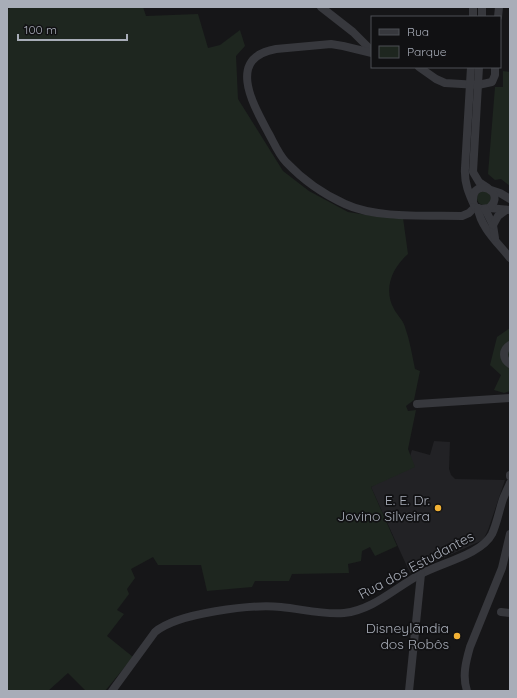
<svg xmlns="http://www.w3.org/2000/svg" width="517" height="698" font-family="Quicksand,sans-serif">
  <rect width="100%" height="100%" fill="#161618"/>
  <polygon fill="#222225" points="434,441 450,442 449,469 451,475 455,479 505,480 488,530 483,540 410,573 371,487 407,465 412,450 430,455"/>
  <g fill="#1e261f">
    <path d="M11,7h132l3,9 52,-2 10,34 12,-3 20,-15 5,16 -9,10 2,43 45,72 26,20 39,21 25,4 30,2 5,36c-16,14 -25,35 -14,55 3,6 9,11 11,18 5,14 7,28 10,42l5,2 -6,29 -8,6 2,5 8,-1 -8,39 7,18 -44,20 26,59 -22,10 -5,-9 -8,4 -1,10 -13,3 1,9 -57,1 -3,7h-34l-3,6 -45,4 -6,-26h-43l-5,-8 -22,12 4,9 -8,11 2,5 -12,16 7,4 -17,22 26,21 -28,34h-19l-18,-18 -20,18h-41v-680z"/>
    <polygon points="503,71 510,72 510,186 501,179 495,180 488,174 495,87 503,87"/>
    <circle cx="484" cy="198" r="7"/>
    <polygon points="510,328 510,391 504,393 494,390 501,375 490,365 497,337"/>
  </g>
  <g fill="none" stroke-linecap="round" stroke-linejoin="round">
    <g stroke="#37383d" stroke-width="8">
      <polyline points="321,7 353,32 372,51"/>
      <polyline points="473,17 473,7"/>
      <polyline points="482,17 482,7"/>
      <polyline points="498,17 499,7"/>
      <path d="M372,53l-29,-7 -12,-2 -55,5c-51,9 -22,57 -7,85 5,9 10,21 17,28 17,18 37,32 59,42 32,15 83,11 117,12l7,-3 6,-6"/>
      <polyline points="419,67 436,79 445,83 478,85 492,82 495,75 495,67"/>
      <path d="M471,67l-6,101c-1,15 4,26 10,39l6,2 8,-1 21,2"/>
      <polyline points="479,67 473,172 479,182 488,188"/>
      <polyline points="491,190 500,193 510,199"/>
      <path d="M473,200c0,-24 35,-8 16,8"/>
      <path d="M478,208c2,19 21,36 32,50"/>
      <polyline points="485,209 493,225 495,238"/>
      <polyline points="493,225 498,216 506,210"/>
      <path d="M510,345c-8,5 -8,14 0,19"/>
      <polyline points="417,404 510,398"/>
      <polyline points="510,475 510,476"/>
      <polyline points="501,612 510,613"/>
      <path d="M112,691l43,-59c22,-19 97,-28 126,-25 21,2 42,8 63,6 29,-3 51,-25 75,-38 21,-12 62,-20 73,-41 5,-11 7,-23 11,-35 2,-5 5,-11 7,-16"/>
      <polyline points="409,691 421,574"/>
      <path d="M467,691c-5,-15 -1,-30 3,-44l32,-79 8,-34"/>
    </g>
  </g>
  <g fill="#f2b134" stroke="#111113" stroke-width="1.5">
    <circle cx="438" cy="508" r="4"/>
    <circle cx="457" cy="636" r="4"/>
  </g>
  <g text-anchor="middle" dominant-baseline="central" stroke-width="3.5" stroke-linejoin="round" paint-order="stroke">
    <g font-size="14" fill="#a8adb8" stroke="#111113" text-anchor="end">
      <text x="430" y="500">E. E. Dr.<tspan x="430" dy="16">Jovino Silveira</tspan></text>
      <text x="449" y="628">Disneylãndia<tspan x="449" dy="16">dos Robôs</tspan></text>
    </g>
    <g font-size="14" fill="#a8adb8" stroke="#111113">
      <text transform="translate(416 565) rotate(-28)">Rua dos Estudantes</text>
    </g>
  </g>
  <rect width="517" height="698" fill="none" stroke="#a8adb8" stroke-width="16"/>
  <rect x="371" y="16" width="130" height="52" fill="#111113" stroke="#4d4f55"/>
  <rect x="379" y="29" width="20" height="6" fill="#37383d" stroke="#4d4f55"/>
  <text x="407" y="36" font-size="12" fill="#a8adb8">Rua</text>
  <rect x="379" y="46" width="20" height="12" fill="#1e261f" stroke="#4d4f55"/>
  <text x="407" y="56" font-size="12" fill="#a8adb8">Parque</text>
  <path d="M18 34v6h109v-6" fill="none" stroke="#a8adb8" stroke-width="2"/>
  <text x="24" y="34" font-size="12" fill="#a8adb8" stroke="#111113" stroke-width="3" paint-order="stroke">100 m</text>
</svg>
